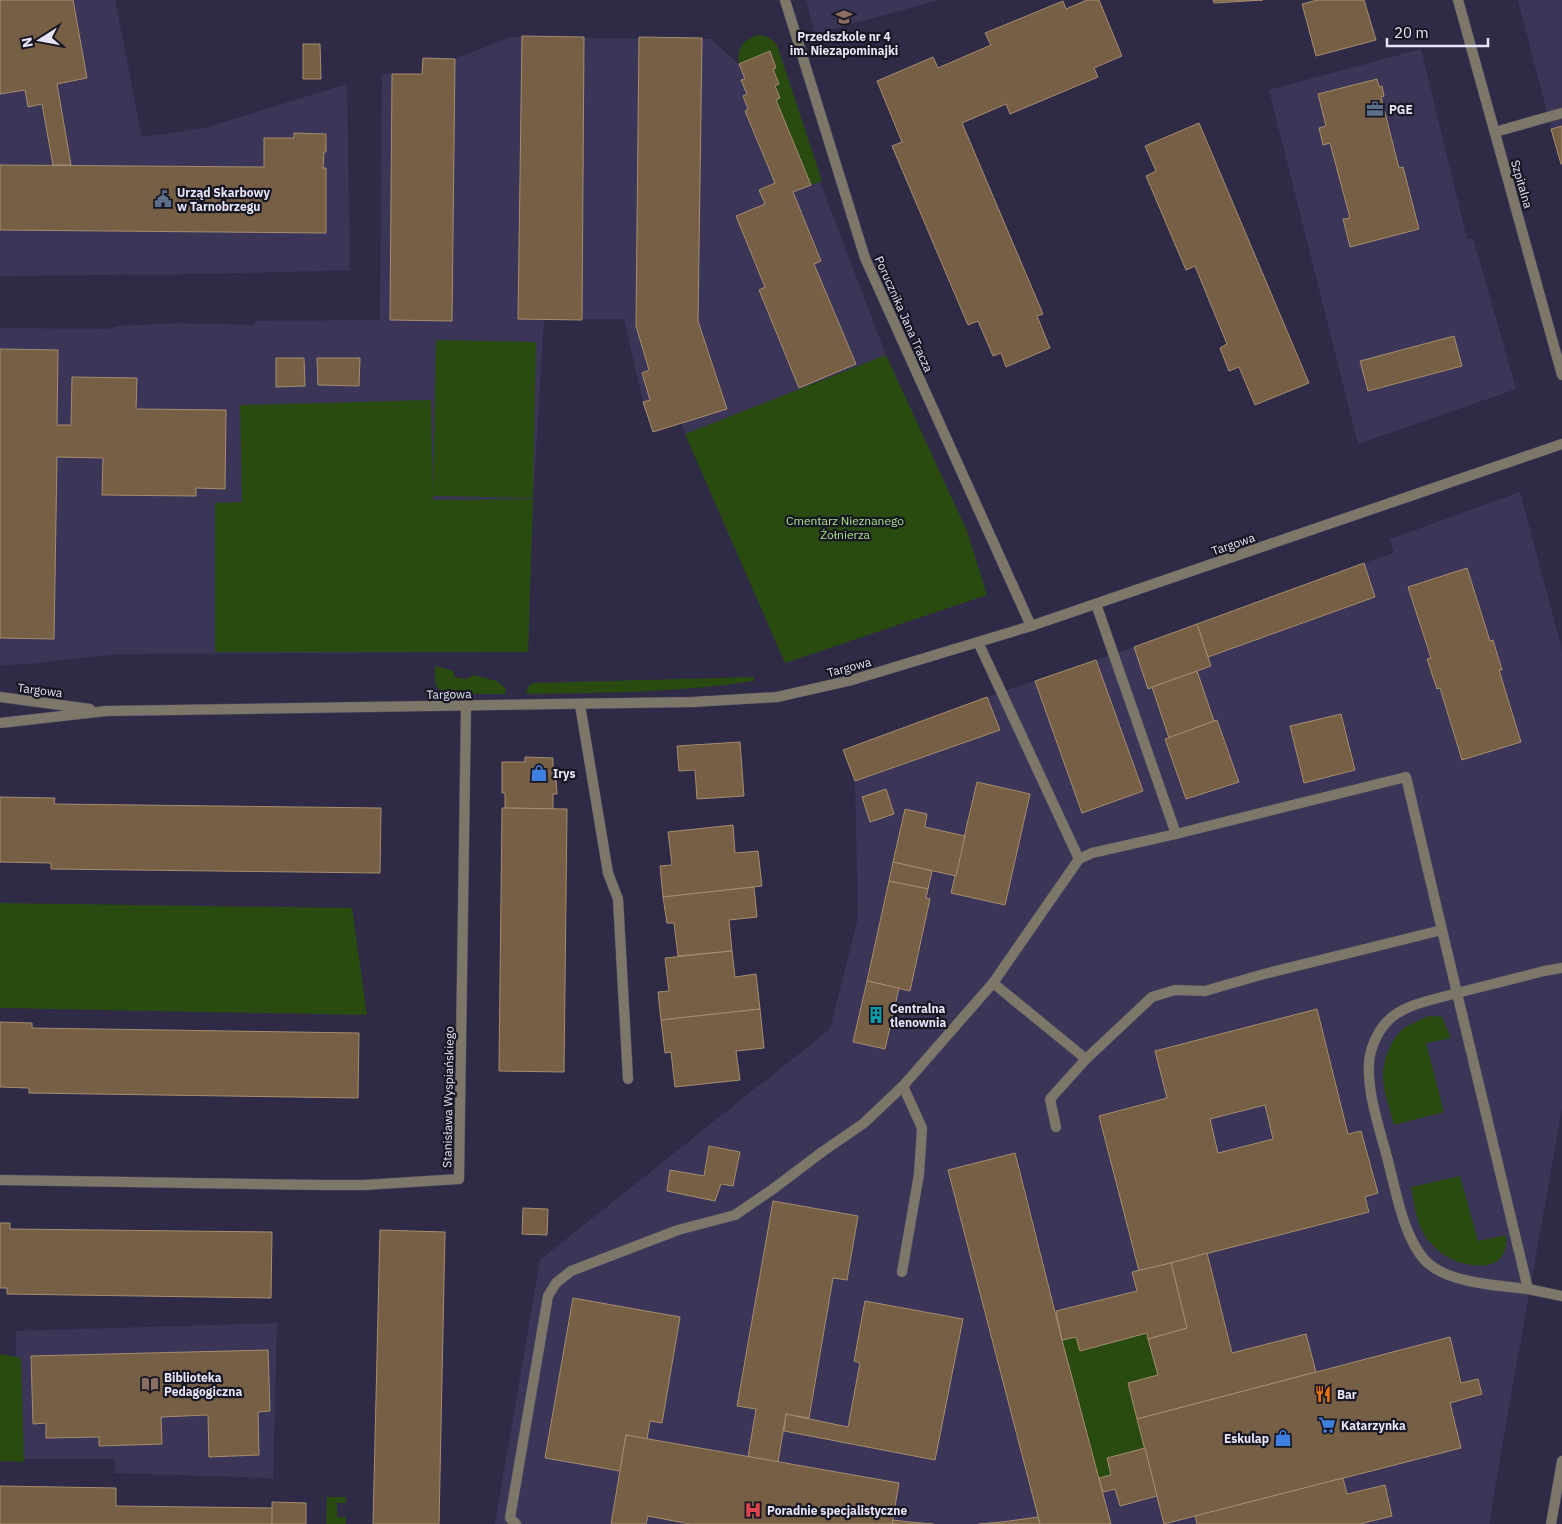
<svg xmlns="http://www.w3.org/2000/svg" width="1562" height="1524" font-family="'IBM Plex Sans',sans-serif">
  <rect width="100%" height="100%" fill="#2f2b47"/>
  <g fill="#3b3658">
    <polygon points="0,0 115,0 142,137 205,128 347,84 350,270 206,274 0,276"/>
    <polygon points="806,0 939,0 815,34"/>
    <polygon points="1518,0 1562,0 1562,170"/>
    <polygon points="511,37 711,39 739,64 770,51 886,355 685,434 682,423 653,432 643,402 624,319 544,319 533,499 528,652 117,654 27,664 0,665 0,328 108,329 119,326 176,323 254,325 255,321 380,320 382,74 422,74 423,58 455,59"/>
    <polygon points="1421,49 1467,239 1473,238 1516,389 1358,444 1269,90"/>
    <polygon points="1520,492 1562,650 1562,1109 1503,1440 1489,1524 495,1524 540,1260 830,1029 858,918 855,781 999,731 987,697 1134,647 1148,688 1211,667 1208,657 1375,598 1364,563 1394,553 1390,539"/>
    <polygon points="277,1323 273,1478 115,1473 115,1459 17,1459 14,1424 16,1331"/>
  </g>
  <g fill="#294b0f">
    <path d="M758,35c9,1 13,3 19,10l45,136 -11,4 -35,-85 4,-2 -5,-12 -2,-17 3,-2 -6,-15 -31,12c-3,-15 4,-24 19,-29z"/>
    <polygon points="436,340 536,342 533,498 433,496"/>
    <polygon points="886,355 967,531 987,595 785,663 685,434"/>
    <polygon points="431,400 433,500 533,499 528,652 215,652 215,503 242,502 240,405"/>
    <path d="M435,666l19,5v6l13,2 6,-4 24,6 9,8 -1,5h-55c-17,-2 -15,-15 -15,-28z"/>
    <path d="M754,677v4c-73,11 -147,12 -222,13l-6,-1 2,-6 5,-4z"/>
    <polygon points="0,903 352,908 367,1015 0,1008"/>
    <path d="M1429,1016l13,1 9,21 -25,5 18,69 -50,13c-7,-28 -18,-48 -5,-76 3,-6 7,-14 13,-19 7,-6 19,-10 27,-14z"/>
    <path d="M1460,1176l18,65 28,-6c5,41 -43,34 -65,18 -4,-3 -8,-8 -12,-12 -13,-15 -14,-35 -18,-54z"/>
    <polygon points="1147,1333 1158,1375 1128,1383 1145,1448 1111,1475 1099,1478 1062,1340 1076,1337"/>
    <polygon points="0,1354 21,1358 24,1462 0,1461"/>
    <polygon points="327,1497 346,1497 346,1503 337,1503 337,1517 346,1517 346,1524 326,1524"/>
  </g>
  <g fill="#765f44" stroke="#a58d70" fill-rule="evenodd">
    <polygon points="0,0 73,0 87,78 57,84 71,165 53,165 42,104 28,107 25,90 0,94"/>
    <polygon points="1087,0 1099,0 1122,56 1094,68 1098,77 1010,114 1006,104 962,123 1043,314 1037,316 1050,348 1006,367 1001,353 993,356 978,321 968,325 892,146 902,142 877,81 933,57 938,68 991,45 985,33 1063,1 1066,9"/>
    <polygon points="1213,0 1263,0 1214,3"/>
    <polygon points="1317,0 1364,0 1376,40 1316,56 1302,4"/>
    <polygon points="522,36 584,37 582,320 518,319"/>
    <polygon points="639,37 702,38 698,321 727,409 653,432 643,402 650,400 642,373 649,370 636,326"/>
    <polygon points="303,44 320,44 321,79 303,79"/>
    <polygon points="770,51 776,68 773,69 779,84 775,86 780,98 776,100 811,185 793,192 821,261 814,264 856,364 799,388 759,290 765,287 736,216 765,204 759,190 775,183 745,111 748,109 743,96 747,94 741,80 745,79 739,64"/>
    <polygon points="423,58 455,59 452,321 390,320 392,74 422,74"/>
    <polygon points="1377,79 1379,87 1382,86 1384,96 1381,97 1399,168 1403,167 1419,229 1350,247 1343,219 1350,218 1330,143 1323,145 1319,128 1326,126 1318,94"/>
    <polygon points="1199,123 1309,383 1255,405 1239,367 1229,371 1220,348 1227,344 1195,266 1186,270 1146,176 1156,171 1145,146"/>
    <polygon points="1562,126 1562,164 1561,164 1551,129"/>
    <polygon points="294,133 326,134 326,152 324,152 323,168 326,168 326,233 0,230 0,165 264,167 264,138 294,138"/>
    <polygon points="1454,336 1462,366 1368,391 1360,361"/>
    <polygon points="0,349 58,350 57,425 71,425 72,377 137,378 136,409 226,410 225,489 196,488 196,496 102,495 103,458 57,457 54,639 0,638"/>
    <polygon points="276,358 304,358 305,386 276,387"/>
    <polygon points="317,358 360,358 359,386 318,385"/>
    <polygon points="1364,563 1375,597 1208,657 1197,624"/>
    <polygon points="1467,568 1490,641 1493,640 1502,670 1499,670 1521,742 1462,760 1440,688 1437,689 1427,659 1431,658 1408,587"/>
    <polygon points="1197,624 1211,666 1148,689 1134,647"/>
    <polygon points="1096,660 1143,791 1082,813 1035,681"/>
    <polygon points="1197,671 1214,721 1169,738 1152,687"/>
    <polygon points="987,697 1000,730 855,781 843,750"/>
    <polygon points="1341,714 1355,770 1304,783 1290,726"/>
    <polygon points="1217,720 1239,782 1186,799 1165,739"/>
    <polygon points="740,742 744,796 697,799 695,770 679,771 677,746"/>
    <polygon points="525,757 553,758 553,780 556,780 557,794 553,794 553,809 505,808 505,793 502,793 502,762 525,762"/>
    <polygon points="977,782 1030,794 1005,905 951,893"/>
    <polygon points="886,789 894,814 870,822 862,797"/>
    <polygon points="0,797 55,798 54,804 381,808 380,873 51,869 51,863 0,862"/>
    <polygon points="502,808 567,809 564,1072 499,1071"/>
    <polygon points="905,809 927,814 925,827 965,836 956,876 893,862"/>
    <polygon points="733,825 735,853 758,851 762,886 663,897 660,866 672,865 668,832"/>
    <polygon points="893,862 932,871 928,889 889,881"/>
    <polygon points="889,881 928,889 926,898 930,899 910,991 867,981"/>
    <polygon points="754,887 757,917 729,920 732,951 678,956 674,923 667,923 663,897"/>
    <polygon points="732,951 735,977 756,974 760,1009 661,1020 658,992 669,991 665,958"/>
    <polygon points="867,981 899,988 885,1049 853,1042"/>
    <polygon points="760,1009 764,1048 736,1051 740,1080 675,1087 671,1052 665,1053 661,1020"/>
    <path d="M1317,1009l31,125 13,-3 17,62 -13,4 4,15 -230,59 -40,-155 68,-18 -12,-47zM1265,1105l8,34 -55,14 -8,-34z"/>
    <polygon points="0,1022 32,1023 32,1028 359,1033 358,1098 29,1093 29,1088 0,1087"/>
    <polygon points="709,1146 740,1152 733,1186 721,1184 715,1201 667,1191 670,1170 704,1176"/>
    <polygon points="1015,1153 1062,1340 1111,1524 1040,1524 948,1170"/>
    <polygon points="773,1201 858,1216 847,1280 833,1278 809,1418 786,1414 778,1462 748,1457 756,1409 737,1406"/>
    <polygon points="523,1208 548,1209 547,1235 522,1234"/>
    <polygon points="0,1223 10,1223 10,1229 272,1232 271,1298 7,1294 7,1288 0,1288"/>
    <polygon points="380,1230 445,1232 439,1524 373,1524"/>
    <polygon points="1207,1253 1232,1353 1306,1334 1316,1372 1137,1419 1128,1383 1158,1375 1148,1339 1187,1328 1171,1263"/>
    <polygon points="1171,1263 1187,1328 1148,1339 1147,1333 1080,1351 1076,1337 1062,1340 1056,1311 1137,1291 1132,1272"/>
    <polygon points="573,1298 680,1317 662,1423 650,1421 647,1439 626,1435 620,1471 545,1458"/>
    <polygon points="865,1301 963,1319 935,1460 784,1431 786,1414 848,1427 860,1363 854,1361"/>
    <polygon points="1450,1337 1461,1383 1478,1379 1482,1394 1450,1403 1461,1448 1164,1524 1137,1419"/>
    <polygon points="268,1350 270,1411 258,1412 259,1455 209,1457 208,1415 161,1417 162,1444 99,1446 99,1437 46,1438 46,1423 33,1424 31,1356"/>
    <polygon points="626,1435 899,1483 892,1524 690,1524 648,1516 646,1524 611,1524"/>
    <polygon points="1145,1448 1157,1496 1120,1506 1115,1489 1103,1492 1099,1478 1111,1475 1107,1458"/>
    <polygon points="1343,1478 1347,1494 1385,1485 1392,1516 1360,1524 1197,1524 1195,1516"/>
    <polygon points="0,1486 116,1488 116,1506 273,1508 272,1524 0,1524"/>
    <polygon points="272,1502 306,1503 306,1524 272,1524"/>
    <polygon points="1038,1517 1040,1524 979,1524 1002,1522"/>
    <polygon points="893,1520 910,1522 933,1524 892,1524"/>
  </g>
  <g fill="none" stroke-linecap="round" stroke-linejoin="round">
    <g stroke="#4c4963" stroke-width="11">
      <g id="lane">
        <polyline points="1495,132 1562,113"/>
        <polyline points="1096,604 1176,834"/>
        <polyline points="978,642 1079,859"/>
        <polyline points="580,705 608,873 618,899 628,1079"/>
        <path d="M1442,930l-36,-153 -230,57 -84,19 -13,6 -86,124 93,76 66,-62 23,-7 30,1 59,-17 178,-44 15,63c-23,7 -56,11 -72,31 -8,9 -15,25 -16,38 -2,34 12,70 20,103 5,19 9,40 16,59 6,16 14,34 28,43 22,16 68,19 95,22"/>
        <polyline points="1562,968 1544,971 1457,993 1528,1289 1562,1296"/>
        <polyline points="1056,1127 1050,1099 1086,1059"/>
        <polyline points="902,1272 919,1174 922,1128 903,1086"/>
        <polyline points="516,1524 510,1518 548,1296 556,1283 571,1271 678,1230 735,1215 773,1189 822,1152 864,1123 903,1086 993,983"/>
      </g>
    </g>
    <g stroke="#4c4963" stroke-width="11">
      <g id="street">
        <polyline points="785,0 865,258 1031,626"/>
        <polyline points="1458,0 1562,375"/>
        <polyline points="0,697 90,709"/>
        <polyline points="0,723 106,711 693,702 777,697 852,680 1031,626 1562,444"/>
        <polyline points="0,1180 322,1185 364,1185 459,1179 466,707"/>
        <polyline points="1551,1524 1562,1461"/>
      </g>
    </g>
    <use href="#lane" stroke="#7c7768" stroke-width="10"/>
    <use href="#street" stroke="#7c7768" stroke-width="10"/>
  </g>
  <defs>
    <g id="school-bare" transform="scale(1.35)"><path d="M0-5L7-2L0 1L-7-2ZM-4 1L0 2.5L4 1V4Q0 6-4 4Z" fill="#8d6e63" stroke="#171623" stroke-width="2.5" paint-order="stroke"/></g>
    <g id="office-bare" transform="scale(1.35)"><path d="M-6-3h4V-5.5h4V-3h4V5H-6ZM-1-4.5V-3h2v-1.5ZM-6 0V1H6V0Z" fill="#5c6f8a" stroke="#171623" stroke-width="2.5" paint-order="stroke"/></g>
    <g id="civic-bare" transform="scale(1.35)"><path d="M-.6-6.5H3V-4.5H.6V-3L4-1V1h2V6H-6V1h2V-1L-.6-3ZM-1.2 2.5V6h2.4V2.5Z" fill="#5c6f8a" stroke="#171623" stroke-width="2.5" paint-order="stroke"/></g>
    <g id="shop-bare" transform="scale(1.35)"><path d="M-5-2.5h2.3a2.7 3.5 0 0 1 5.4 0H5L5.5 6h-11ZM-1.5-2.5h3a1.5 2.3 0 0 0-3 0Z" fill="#3f7fe0" stroke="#171623" stroke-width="2.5" paint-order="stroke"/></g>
    <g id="building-bare" transform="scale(1.35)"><path d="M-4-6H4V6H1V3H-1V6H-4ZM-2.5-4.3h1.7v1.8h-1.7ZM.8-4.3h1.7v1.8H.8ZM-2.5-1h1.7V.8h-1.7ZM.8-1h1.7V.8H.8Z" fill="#0f9aa8" stroke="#171623" stroke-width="2.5" paint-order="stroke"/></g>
    <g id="library-bare" transform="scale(1.35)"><path d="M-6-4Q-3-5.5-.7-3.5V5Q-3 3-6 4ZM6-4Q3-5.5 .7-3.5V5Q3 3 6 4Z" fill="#8d6e63" stroke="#171623" stroke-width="2.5" paint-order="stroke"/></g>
    <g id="restaurant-bare" transform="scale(1.35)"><path d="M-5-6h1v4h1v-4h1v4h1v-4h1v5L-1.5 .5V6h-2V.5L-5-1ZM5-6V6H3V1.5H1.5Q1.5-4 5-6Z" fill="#e8710a" stroke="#171623" stroke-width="2.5" paint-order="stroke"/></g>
    <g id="supermarket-bare" transform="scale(1.35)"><path d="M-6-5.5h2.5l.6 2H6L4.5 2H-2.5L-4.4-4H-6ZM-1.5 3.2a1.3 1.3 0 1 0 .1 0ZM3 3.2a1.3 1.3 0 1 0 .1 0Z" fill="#3f7fe0" stroke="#171623" stroke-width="2.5" paint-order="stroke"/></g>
    <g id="hospital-bare" transform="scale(1.35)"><path d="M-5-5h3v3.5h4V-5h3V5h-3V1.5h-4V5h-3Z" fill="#e0444e" stroke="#171623" stroke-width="2.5" paint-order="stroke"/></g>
  </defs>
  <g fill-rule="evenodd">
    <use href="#school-bare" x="844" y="17"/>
    <use href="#office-bare" x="1375" y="109"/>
    <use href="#civic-bare" x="163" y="199"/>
    <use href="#shop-bare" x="539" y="773"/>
    <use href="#building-bare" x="876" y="1015"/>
    <use href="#library-bare" x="150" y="1384"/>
    <use href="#restaurant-bare" x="1323" y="1394"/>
    <use href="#supermarket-bare" x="1327" y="1425"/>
    <use href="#shop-bare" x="1283" y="1438"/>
    <use href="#hospital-bare" x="753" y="1510"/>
  </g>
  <g text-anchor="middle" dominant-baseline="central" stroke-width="4.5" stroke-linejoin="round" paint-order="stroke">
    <g font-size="12" font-weight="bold" fill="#e7e5f8" stroke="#171623" text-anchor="start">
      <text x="844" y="36" text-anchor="middle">Przedszkole nr 4<tspan x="844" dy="14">im. Niezapominajki</tspan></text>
      <text x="1389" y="109">PGE</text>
      <text x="177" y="192">Urząd Skarbowy<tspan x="177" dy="14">w Tarnobrzegu</tspan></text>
      <text x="553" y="773">Irys</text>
      <text x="890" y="1008">Centralna<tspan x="890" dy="14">tlenownia</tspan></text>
      <text x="164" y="1377">Biblioteka<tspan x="164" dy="14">Pedagogiczna</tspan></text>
      <text x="1337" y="1394">Bar</text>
      <text x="1341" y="1425">Katarzynka</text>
      <text x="1269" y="1438" text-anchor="end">Eskulap</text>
      <text x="767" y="1510">Poradnie specjalistyczne</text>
    </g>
    <g font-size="12" fill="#e7e5f8" stroke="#171623">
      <text transform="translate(1522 184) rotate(74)">Szpitalna</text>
      <text transform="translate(904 314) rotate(66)">Porucznika Jana Tracza</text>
      <text transform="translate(1233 544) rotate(-19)">Targowa</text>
      <text transform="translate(849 667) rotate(-15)">Targowa</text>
      <text transform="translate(40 690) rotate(7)">Targowa</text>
      <text transform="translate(449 694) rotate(-1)">Targowa</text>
      <text transform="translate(448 1097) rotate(-89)">Stanisława Wyspiańskiego</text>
    </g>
    <g font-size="12" fill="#aae389" stroke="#171623">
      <text x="845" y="520">Cmentarz Nieznanego<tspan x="845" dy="14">Żołnierza</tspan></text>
    </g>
  </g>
  <g transform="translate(40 40) rotate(259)" stroke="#171623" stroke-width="4" paint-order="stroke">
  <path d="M0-4L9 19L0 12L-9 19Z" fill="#e7e5f8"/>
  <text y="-8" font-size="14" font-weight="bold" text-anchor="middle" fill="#e7e5f8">N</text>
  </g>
  <path d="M1387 38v8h101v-8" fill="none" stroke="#e7e5f8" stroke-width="2.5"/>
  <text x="1394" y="38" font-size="15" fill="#e7e5f8" stroke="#171623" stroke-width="4" paint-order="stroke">20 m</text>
</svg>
